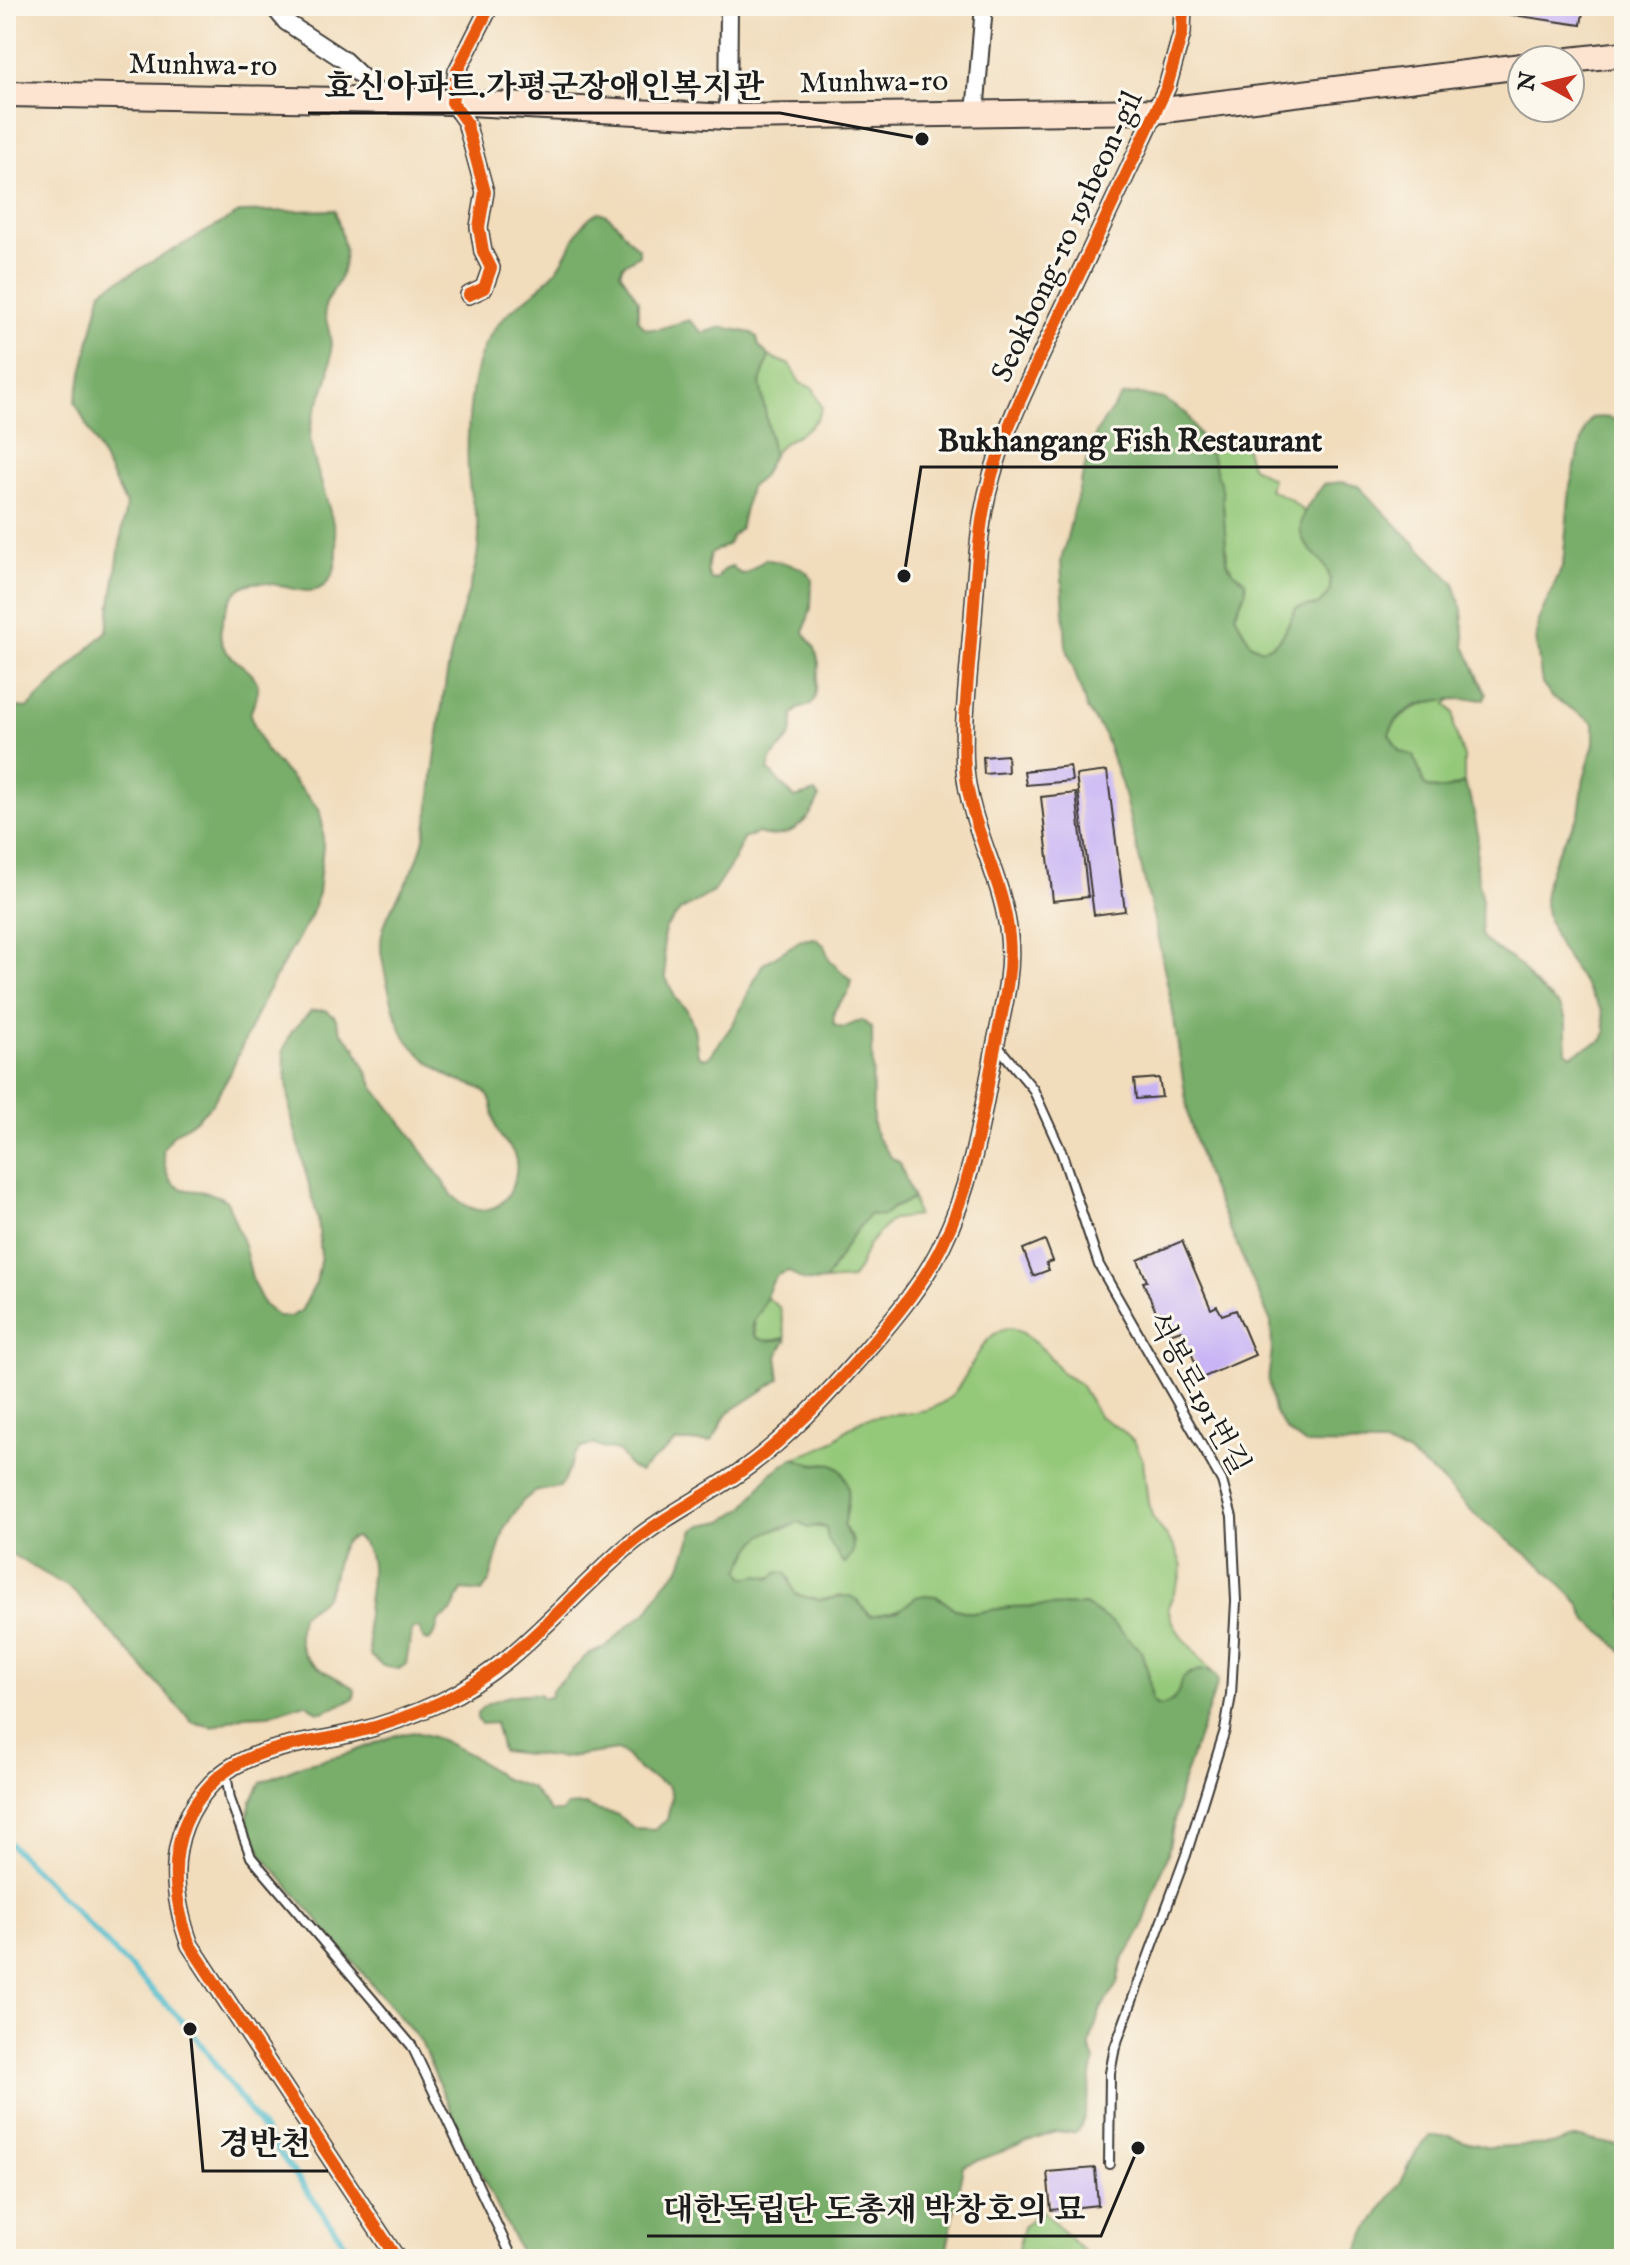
<svg xmlns="http://www.w3.org/2000/svg" width="1630" height="2265" font-family="'IM FELL English','Noto Serif KR',serif">
  <rect width="100%" height="100%" fill="#fbf7ec"/>
  <filter id="ink" filterUnits="userSpaceOnUse"><feTurbulence type="fractalNoise" baseFrequency=".0125" numOctaves="2"/><feDisplacementMap in="SourceGraphic" scale="16" xChannelSelector="R" yChannelSelector="G"/><feConvolveMatrix kernelMatrix="1 2 1 2 8 2 1 2 1" color-interpolation-filters="sRGB"/></filter>
  <filter id="wash" filterUnits="userSpaceOnUse"><feTurbulence type="fractalNoise" baseFrequency=".006" numOctaves="4" result="noise"/><feDisplacementMap in="SourceGraphic" scale="32" xChannelSelector="R" yChannelSelector="G"/><feGaussianBlur stdDeviation="1.8" result="paint"/><feColorMatrix in="noise" values="0 0 0 0 0 0 0 0 0 0 0 0 0 0 0 0 0 1.4 0 .05"/><feComposite in="paint" operator="in"/></filter>
  <g filter="url(#wash)">
    <rect width="100%" height="100%" fill="#f1dcbb"/>
    <g fill="#95c97a" stroke="#58724b" stroke-width="2">
      <path d="M769,356l21,9 10,18 13,5 9,20c-10,29 -37,25 -49,47l-13,-72z"/>
      <path d="M1208,438l37,7 6,21 21,13 -3,10 21,10 14,13c-10,43 15,34 25,63 2,5 1,14 0,20l-11,10 -22,3c-10,19 -12,36 -35,41l-11,-6 -15,-28 11,-25 -4,-12 -9,-6 -6,-11 -5,-72 -22,-50z"/>
      <path d="M1442,699h10l-6,5 8,9v15l10,29v26l-20,7h-11l-8,-4 -6,-13 -27,-31 -3,-8c9,-23 31,-29 53,-35z"/>
      <polygon points="913,1199 917,1216 895,1219 888,1223 868,1245 859,1268 851,1279 825,1281 851,1237 868,1216 871,1214 883,1216 892,1208"/>
      <polygon points="766,1297 780,1308 786,1340 784,1338 768,1342 756,1337 754,1320"/>
      <path d="M1012,1328l11,5 23,19 18,23 15,8 20,33 24,15 12,12 8,17 5,43 5,15 22,30 7,18 -2,12 -12,29 3,11 8,15 32,38 -22,2c-11,14 -10,30 -30,33l-7,-5 -4,-29 -63,-67 -75,2 -37,6 -18,-4 -19,-13 -52,19 -14,1 -13,-16 -15,-4 -23,4 -23,-5 -4,-6 -2,-12c-17,1 -30,-3 -45,2l-4,-3c-2,-14 15,-38 27,-45 6,-3 14,-1 20,-3 4,-2 8,-5 12,-7l5,5 21,2 1,8 15,25 3,2 8,-22 -9,-15c4,-18 12,-54 -14,-62 -6,-2 -12,1 -19,-1 -6,-1 -12,-3 -18,-5 11,-4 24,-7 34,-13 13,-8 22,-19 35,-25 29,-11 63,0 88,-23 21,-19 30,-69 62,-69z"/>
      <polygon points="1041,2210 1091,2259 1016,2259 1023,2227"/>
    </g>
    <g fill="#78ad6a" stroke="#4a6443" stroke-width="2">
      <path d="M335,210c6,25 16,44 4,70 -4,9 -12,17 -14,27 -1,11 4,20 5,30 2,12 1,25 -1,36 -4,23 -19,38 -19,64 2,38 47,114 16,147 -28,28 -88,-44 -105,44 -6,31 33,36 37,58 1,10 -6,20 -8,29l15,35 54,59 4,18v19l-5,47 -7,23 -44,76 -40,87 -15,25 -15,15 -23,15 -11,15c3,60 33,30 64,52l17,44 9,37 11,23 14,11 12,1 11,-6 15,-28 5,-27 -3,-36 -27,-105 -8,-64 9,-20 19,-20 15,-1 9,7 6,15 14,15 20,42 35,44 42,62c12,11 28,20 43,12 16,-7 26,-37 19,-53 -4,-9 -14,-15 -17,-24 -6,-14 -1,-29 -13,-39 -8,-7 -18,-7 -28,-11 -17,-8 -39,-27 -50,-42 -10,-13 -21,-63 -24,-81 -7,-35 21,-63 34,-94 8,-19 11,-39 14,-59 6,-52 11,-104 22,-155 8,-37 26,-75 27,-112 1,-14 -5,-27 -8,-41 -7,-37 -3,-109 11,-144 18,-46 49,-49 75,-83 14,-17 21,-50 42,-57 18,5 25,26 40,37v6l-16,10 -3,7 18,28v19l7,9 13,1 31,-9 14,13 19,-6 30,6 5,4 2,9 10,10 -9,27 13,72 -11,22 -12,10 -10,42 -8,7 -4,8 -18,10c-2,9 -5,19 2,26l5,-1 5,-8 10,-5 7,7 6,1 21,-15c15,5 39,4 46,21l-1,28 -7,24 11,16 4,15 -4,35 -4,7 -13,4 -5,6c2,35 -19,26 -25,55l27,28 20,-6 4,6c-9,25 -34,45 -61,35l-15,6 -10,23 -20,30 -33,19 -15,18 -2,10 3,39 10,21 11,11 7,18 4,27 6,3 6,-2 23,-32 29,-59 39,-25 14,-2 9,7 6,16 21,19c-1,24 -21,19 -17,45l9,3 19,-8 10,8 1,96 4,13 14,20 9,6 13,36 -21,9 -9,8 -12,-2 -3,2 -17,21 -26,44c-17,2 -23,1 -36,-10l-12,4c-9,11 -10,23 -16,35 -2,4 -6,7 -7,11 -7,23 18,21 31,17l1,2 -9,16 3,23 -52,34c-8,9 -9,21 -18,29h-34l-37,30 -9,-5 -12,-16 -16,-3 -8,-4 -12,4 -7,6 -11,28 -5,5 -25,5 -12,10 -17,25 -15,53 -8,12 -20,-2 -11,22 -12,9 -4,13 -6,7 -5,-1 -5,-12 -7,1 -6,35 -7,5 -16,-3 -13,-11c-2,-13 -2,-26 -3,-39 0,-25 15,-63 -12,-79 -23,5 -16,42 -30,59 -6,8 -17,12 -24,20 -11,48 18,49 51,71l3,4 -1,8 -31,13h-5l-12,-9 -38,12 -24,1 -31,11 -21,-5 -119,-132 -67,-39v-845l22,2 79,-77 19,-126 -51,-103 27,-112 139,-78z"/>
      <path d="M1139,394l25,5 23,15 26,46 9,29 5,72 6,11 12,9 1,9 -11,25 15,28 11,6c23,-5 25,-22 35,-41l22,-3 11,-11c1,-5 2,-13 0,-19 -7,-24 -37,-26 -26,-60 4,-11 14,-21 21,-31l17,-2 17,4 96,97 8,27 3,36 21,48 -2,5c-33,0 -81,-4 -95,35l10,17 15,5 11,30c13,6 26,3 39,-3l7,15 7,36 -2,32 6,34 -1,34 4,7 36,25 10,15 29,26 6,12v32l5,4 32,-15 3,-8 -4,-21 -43,-65 -11,-27 -4,-20 3,-18 10,-28 22,-38 5,-37 10,-35v-20l-43,-27 -9,-12 -6,-44 2,-19 25,-56 7,-79 15,-57 6,-11c12,-2 24,-1 33,8v1228l-15,-16 -22,-17 -7,-17 -38,-38 -69,-53 -35,-36 -31,-24 -23,-8 -79,-1 -18,-13 -13,-20 -6,-31 4,-30 -1,-28 -64,-144 -18,-58 -17,-114 -18,-86 -32,-134 -18,-52 -17,-25 -21,-63 -5,-85 25,-99 11,-31 25,-35z"/>
      <path d="M793,1458c6,2 12,4 18,6 7,1 13,-1 19,0 26,8 18,43 14,62 5,16 17,20 1,37l-3,-2 -14,-22 -2,-11 -7,-3 -11,3 -6,-5 -5,-1c-9,6 -14,4 -24,8 -16,5 -26,25 -33,40l5,8 14,-3 12,3 7,-6 8,1 10,22 23,5 31,-4 7,4 13,16 28,-5 18,-14 9,-2 11,1 19,13 18,4 37,-6 75,-2 28,18 28,28 7,21 4,29 6,5c18,-2 20,-13 25,-28 10,-7 23,-12 33,-3l2,7 -38,107 -12,64 -27,78 -19,30 -5,23 -16,25 -11,33v6l5,12c-8,21 -5,59 -19,73l-21,-1 -92,34 -18,93h-421l-63,-124 -40,-93 -158,-186 -16,-37 4,-18 10,-19 43,-18 43,-10 49,-19 19,-3 22,6 34,17 31,23 29,10 20,24h10l6,-6 18,-1 11,5 20,4 18,14 21,1 12,-9 5,-24 -4,-10 -29,-15 -14,-17 -8,-4 -56,8 -59,-7 -7,-28 -14,1 -4,-5v-6c13,-16 42,-20 62,-19l4,4 7,-1 2,-7 35,-35 19,-8 21,-20 21,-16 16,-27 16,-16 14,-38 8,-5 21,-4 22,-14 25,-33z"/>
      <path d="M1430,2136h19l20,7 22,4 64,-3 17,-6h9l39,8 4,5v108h-268c7,-31 31,-54 47,-81 10,-17 11,-28 27,-42z"/>
    </g>
    <g fill="none" stroke-linecap="round" stroke-linejoin="round">
      <polyline stroke="#51bccc" stroke-width="6" points="6,1840 190,2029 356,2259"/>
    </g>
    <g id="blocks">
      <g fill="#c8b3f5">
        <polygon points="1452,6 1584,6 1581,25"/>
        <polygon points="1007,755 1008,772 984,774 983,757"/>
        <polygon points="1070,766 1072,781 1026,785 1024,771"/>
        <polygon points="1107,771 1125,911 1094,915 1076,775"/>
        <polygon points="1076,793 1088,897 1053,901 1041,797"/>
        <polygon points="1159,1078 1162,1097 1136,1099 1134,1080"/>
        <polygon points="1045,1240 1053,1261 1046,1263 1049,1270 1033,1276 1023,1249"/>
        <polygon points="1182,1241 1211,1309 1217,1306 1222,1315 1236,1310 1255,1355 1202,1378 1181,1330 1170,1334 1160,1312 1157,1314 1143,1282 1147,1281 1138,1260"/>
        <polygon points="1095,2168 1098,2205 1051,2210 1047,2172"/>
      </g>
    </g>
  </g>
  <g filter="url(#ink)">
    <use href="#blocks" fill-opacity="0" stroke="#3c3934" stroke-width="2"/>
    <g fill="none" stroke-linecap="round" stroke-linejoin="round">
      <g stroke="#3c3934" stroke-width="12">
        <g id="service">
          <polyline points="996,1044 1033,1089 1061,1151 1099,1265 1222,1481 1232,1517 1236,1601 1231,1695 1225,1730 1186,1855 1115,2047 1110,2073 1109,2164"/>
          <polyline points="226,1773 230,1799 251,1857 412,2046 513,2259"/>
        </g>
      </g>
      <g stroke="#3c3934" stroke-width="20">
        <g id="minor">
          <polyline points="273,6 286,22 344,60 387,101"/>
          <polyline points="975,114 984,6"/>
          <polyline points="728,117 729,6"/>
          <polyline points="469,295 484,288 491,268 483,252 479,227 485,192 466,122 452,102 457,71 490,6"/>
          <path d="M397,2259l-207,-314c-21,-57 -23,-115 22,-162 37,-38 93,-38 141,-50 29,-7 60,-18 88,-31 74,-35 125,-103 187,-156 33,-28 71,-46 106,-70 52,-35 94,-82 135,-129 27,-31 56,-66 74,-104 29,-59 39,-127 51,-191 7,-37 19,-76 15,-115 -5,-58 -39,-108 -44,-168 -3,-41 3,-86 6,-128 4,-42 5,-85 12,-127 12,-70 46,-132 75,-195 37,-77 73,-155 109,-232l15,-54 1,-27"/>
        </g>
      </g>
      <g stroke="#3c3934" stroke-width="28">
        <g id="secondary">
          <polyline points="1570,60 1624,54"/>
          <polyline points="6,94 452,102 728,117 1156,111 1522,66"/>
        </g>
      </g>
      <use href="#service" stroke="#fff" stroke-width="8"/>
      <use href="#minor" stroke="#fff" stroke-width="16"/>
      <use href="#secondary" stroke="#fde4d1" stroke-width="24"/>
      <g stroke="#fbf7ec" stroke-width="17">
        <g id="cycleway">
          <polyline points="469,295 484,288 491,268 483,252 479,227 485,192 466,122 452,102 457,71 490,6"/>
          <path d="M397,2259l-207,-314c-21,-57 -23,-115 22,-162 37,-38 93,-38 141,-50 29,-7 60,-18 88,-31 74,-35 125,-103 187,-156 33,-28 71,-46 106,-70 52,-35 94,-82 135,-129 27,-31 56,-66 74,-104 29,-59 39,-127 51,-191 7,-37 19,-76 15,-115 -5,-58 -39,-108 -44,-168 -3,-41 3,-86 6,-128 4,-42 5,-85 12,-127 12,-70 46,-132 75,-195 37,-77 73,-155 109,-232l15,-54 1,-27"/>
        </g>
      </g>
      <use href="#cycleway" stroke="#e8590c" stroke-width="12"/>
    </g>
  </g>
  <g text-anchor="middle" dominant-baseline="central" stroke-width="6" stroke-linejoin="round" paint-order="stroke">
    <g font-size="30" fill="#1c1c1c" stroke="#fbf7ec">
      <text transform="translate(203 66) rotate(1)">Munhwa-ro</text>
      <text transform="translate(874 83) rotate(-1)">Munhwa-ro</text>
      <text transform="translate(1068 237) rotate(-65)">Seokbong-ro 191beon-gil</text>
      <text transform="translate(1197 1394) rotate(61)">석봉로191번길</text>
    </g>
  </g>
  <path fill="none" stroke="#1c1c1c" stroke-width="3" d="M922 139L780 113H308M904 576L921 467H1338M190 2029L203 2171H328M1138 2148L1101 2236H647"/>
  <g fill="#1c1c1c" stroke="#fbf7ec" stroke-width="3">
    <circle cx="922" cy="139" r="8"/>
    <circle cx="904" cy="576" r="8"/>
    <circle cx="190" cy="2029" r="8"/>
    <circle cx="1138" cy="2148" r="8"/>
  </g>
  <g font-size="32" text-anchor="middle" font-weight="bold" fill="#1c1c1c" stroke="#fbf7ec" stroke-width="6" stroke-linejoin="round" paint-order="stroke">
    <text x="544" y="97">효신아파트.가평군장애인복지관</text>
    <text x="1130" y="451">Bukhangang Fish Restaurant</text>
    <text x="265" y="2154">경반천</text>
    <text x="874" y="2220">대한독립단 도총재 박창호의 묘</text>
  </g>
  <rect width="1630" height="2265" fill="none" stroke="#fbf7ec" stroke-width="32"/>
  <g transform="translate(1546 84) rotate(278)"><circle r="38" fill="#fbf7ec" stroke="#a29f99" stroke-width="2"/>
  <path d="M0-6L14 30L0 20L-14 30Z" fill="#c8321e"/>
  <text y="-12" font-size="22" font-weight="bold" text-anchor="middle" fill="#1c1c1c">N</text>
  </g>
</svg>
